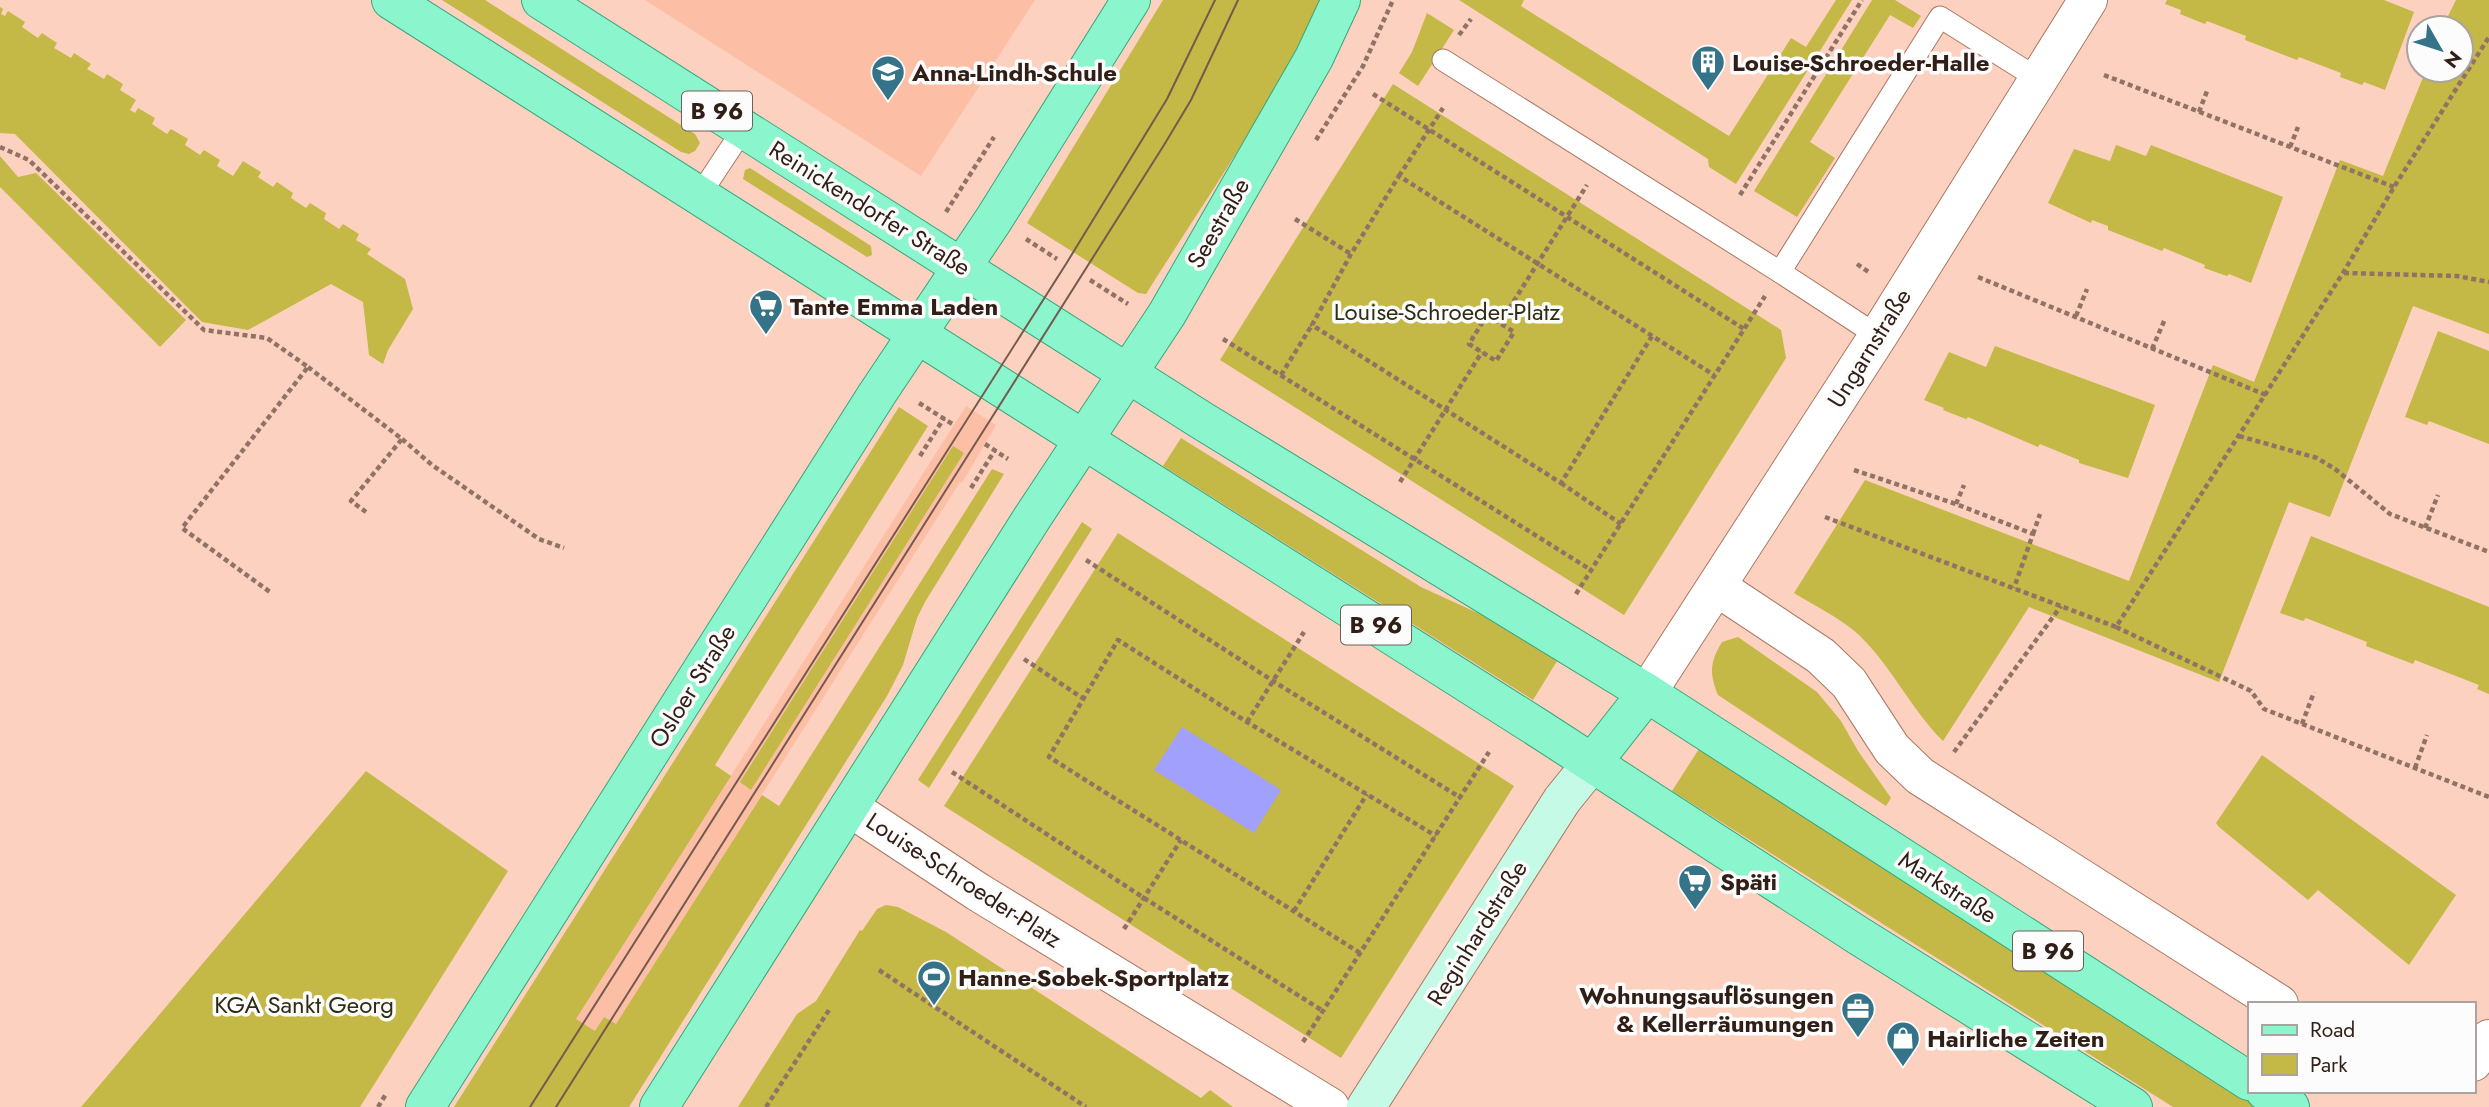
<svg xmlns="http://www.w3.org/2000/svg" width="2489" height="1107" font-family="Jost,sans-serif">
  <rect width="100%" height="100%" fill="#fcd1bf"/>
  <g fill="#fcbfa6">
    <polygon points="645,0 1035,0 921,176"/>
    <polygon points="966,406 996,425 962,483 960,482 564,1107 520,1107"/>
  </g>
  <g fill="#c4b846">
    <polygon points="442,0 485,0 695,134 700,143 695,151 689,154 681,152"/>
    <path d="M1163,0h157c-46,104 -114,198 -174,294l-8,-1 -111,-70z"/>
    <polygon points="1459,0 1524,0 1521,6 1729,136 1791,38 1806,47 1836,0 1852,0 1736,184 1709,167 1708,159"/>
    <polygon points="1872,0 1895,0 1921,16 1913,28 1890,15 1810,142 1835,158 1797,217 1754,191"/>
    <polygon points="2167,0 2384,0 2414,12 2385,90 2364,82 2362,85 2340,77 2341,73 2299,57 2297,60 2245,40 2246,36 2207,21 2205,24 2180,14 2181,10 2165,4"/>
    <path d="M2456,0h33v334l-76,-28 -83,211 -41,-15 -70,180 -190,-75 -86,134c-32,-32 -50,-72 -81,-103 -16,-17 -47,-32 -68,-45l71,-113 264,101 84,-216 41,17 86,-222 43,16 43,-106h35v-42h-19z"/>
    <polygon points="0,7 3,9 1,14 5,16 8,11 25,22 22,27 38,38 42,33 57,43 54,48 71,58 74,53 91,64 87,69 104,79 107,74 123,84 120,90 136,100 130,110 135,113 138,108 155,118 152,124 167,134 171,129 188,139 185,145 200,155 204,150 220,160 217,166 233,176 243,161 261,172 258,177 273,187 277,182 293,193 291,198 306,208 310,203 326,213 324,219 339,229 343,224 359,234 356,240 371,249 367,254 405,279 413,309 388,350 383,364 369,355 363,302 331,284 248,330 202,322 15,134 0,133"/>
    <polygon points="1427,13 1454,30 1418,86 1399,73 1412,52"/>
    <polygon points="1393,84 1781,330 1786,358 1624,615 1220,360"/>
    <polygon points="2116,145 2146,156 2151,145 2283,197 2251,283 2229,274 2227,276 2204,268 2205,265 2164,248 2162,251 2108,230 2108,226 2092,220 2091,223 2048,203 2074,149 2110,161"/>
    <polygon points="0,156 18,177 36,173 186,320 160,347 0,187"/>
    <polygon points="750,168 871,246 872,255 867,257 743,179 745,170"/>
    <polygon points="2438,331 2489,351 2489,444 2429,421 2427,425 2405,417"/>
    <polygon points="1995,346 2155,405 2128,478 2079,463 2079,460 2040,444 2038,447 1968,417 1966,419 1943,410 1944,408 1924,400 1949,352 1986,367"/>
    <polygon points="899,407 928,426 715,765 731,776 576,1019 595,1031 604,1017 616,1024 762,795 779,806 992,469 1004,474 925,602 917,618 903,665 887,696 629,1107 454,1107"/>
    <polygon points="1181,438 1421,587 1480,614 1557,661 1533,700 1163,466"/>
    <polygon points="953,446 964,453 751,790 740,782"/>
    <polygon points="1082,522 1092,529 929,788 918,780"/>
    <polygon points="1118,533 1514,786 1341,1058 944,806"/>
    <polygon points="2311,536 2489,607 2489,694 2477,689 2479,685 2415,660 2413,664 2366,646 2367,642 2306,618 2303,621 2280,613"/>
    <path d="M1738,637l79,55 24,29 17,30 33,47 -5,8 -168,-111c-9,-22 -8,-33 4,-53z"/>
    <polygon points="1699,749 2261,1107 2173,1107 1672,791"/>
    <polygon points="2262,755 2456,895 2409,965 2318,890 2308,900 2219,827 2216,823"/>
    <polygon points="366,771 508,871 360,1107 81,1107"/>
    <polygon points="886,905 898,907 946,932 1201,1098 1210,1090 1233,1107 738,1107 797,1014 816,1001 860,930 862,931 877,909"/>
  </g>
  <polygon fill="#a1a0fc" points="1182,727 1281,790 1254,833 1154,770"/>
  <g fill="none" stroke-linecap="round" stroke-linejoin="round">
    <g stroke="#a97864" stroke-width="23">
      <g id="lane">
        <polyline points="1443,60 1780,272 1878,336"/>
        <polyline points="699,196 744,128"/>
        <polyline points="1780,272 1940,17 2040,80"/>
      </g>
    </g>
    <g stroke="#a97864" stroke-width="40">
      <g id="street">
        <polyline points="1717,587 1821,656 1849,683 1892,749 1920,776 2279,1004"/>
        <polyline points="1647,693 1878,336 2088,0"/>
        <polyline points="849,807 978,892 1330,1107"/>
        <polyline points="2473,1062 2489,1039"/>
      </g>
    </g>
    <g stroke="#a97864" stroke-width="40">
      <polyline id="secondary" points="1366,1107 1562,800 1592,763"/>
    </g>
    <g stroke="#39a679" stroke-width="40">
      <g id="primary">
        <polyline points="391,0 1538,728 1859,936 2133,1107"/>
        <polyline points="541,0 1201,420 1647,693 2249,1081"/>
        <polyline points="1592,763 1647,693"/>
        <polyline points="2265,1091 2290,1107"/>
        <polyline points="425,1107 877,394 994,219 1131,0"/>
        <polyline points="659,1107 1032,518 1167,314 1314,58 1341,0"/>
      </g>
    </g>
    <g stroke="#917366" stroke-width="4.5" stroke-dasharray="5 3.5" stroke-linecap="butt">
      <polyline points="1459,35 1471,19"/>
      <polyline points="2104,75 2394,187"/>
      <polyline points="1373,94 1744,329"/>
      <polyline points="2199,112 2207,91"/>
      <polyline points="1316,140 1363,66 1393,0"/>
      <polyline points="0,147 29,160 204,330 267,338 308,367 182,528 270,592"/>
      <polyline points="2290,147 2298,127"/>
      <polyline points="1399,176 1443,108"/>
      <polyline points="1740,195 1862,0"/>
      <polyline points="946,212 994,137"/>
      <polyline points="1295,219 1351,254"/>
      <polyline points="1026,239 1057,259"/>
      <polyline points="1857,264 1870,273"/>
      <polyline points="2344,273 2457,276 2489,282"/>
      <polyline points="1978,277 2266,395"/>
      <polyline points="1090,280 1128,304"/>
      <polygon points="1487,315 1514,332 1496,361 1469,344"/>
      <polyline points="2076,316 2087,289"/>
      <polyline points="1500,323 1587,185"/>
      <polyline points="1652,336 1561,483 1312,325 1351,254 1399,176 1714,375"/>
      <polyline points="1223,339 1591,570"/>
      <polyline points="2152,349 2165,319"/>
      <polyline points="308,367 402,439 351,501 366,512"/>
      <polyline points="1281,375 1312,325"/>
      <polyline points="919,403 954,425"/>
      <polyline points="2239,436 2317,458 2335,469 2390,514 2489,552"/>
      <polyline points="402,439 432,465 539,539 564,548"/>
      <polyline points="985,444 1008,459"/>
      <polyline points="920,456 944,418"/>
      <polyline points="1854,470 1956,504 2033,534 2014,588"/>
      <polyline points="1400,482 1482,352"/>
      <polyline points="1561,483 1621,524"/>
      <polyline points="971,488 995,450"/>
      <polyline points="1956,504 1964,485"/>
      <polyline points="1825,517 2116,627 2343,273 2394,187 2489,37"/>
      <polyline points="2425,528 2438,495"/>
      <polyline points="2033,534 2040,514"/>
      <polyline points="1086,560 1273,681 1461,798"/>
      <polyline points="1576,594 1765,296"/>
      <polyline points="2116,627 2251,691 2264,709 2489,797"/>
      <polyline points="1024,659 1084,699"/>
      <polyline points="1247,722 1304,632"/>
      <polyline points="2302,724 2314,692"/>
      <polyline points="1954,752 2061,606"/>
      <polyline points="2415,768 2427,735"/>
      <polyline points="952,772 1144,898 1323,1011"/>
      <polyline points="1294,911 1367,794"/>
      <polyline points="1124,929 1181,840"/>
      <polyline points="1360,953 1049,757 1118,640 1247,722 1436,836"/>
      <polyline points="879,970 1086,1107"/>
      <polyline points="1303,1042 1489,752"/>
      <polyline points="378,1107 386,1094"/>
      <polyline points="766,1107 829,1010"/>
    </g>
    <use href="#lane" stroke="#fff" stroke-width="21"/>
    <use href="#street" stroke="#fff" stroke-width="38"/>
    <use href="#secondary" stroke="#c5fae7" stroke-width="38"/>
    <use href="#primary" stroke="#8bf5ce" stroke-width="38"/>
    <g stroke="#755a4e" stroke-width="2">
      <polyline points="530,1107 1066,264 1167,99 1215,0"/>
      <polyline points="556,1107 1164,145 1191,100 1238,0"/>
    </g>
  </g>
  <defs>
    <g id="building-pin" transform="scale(1.75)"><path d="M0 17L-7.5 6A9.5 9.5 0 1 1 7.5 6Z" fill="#347388" stroke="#fcfcfc"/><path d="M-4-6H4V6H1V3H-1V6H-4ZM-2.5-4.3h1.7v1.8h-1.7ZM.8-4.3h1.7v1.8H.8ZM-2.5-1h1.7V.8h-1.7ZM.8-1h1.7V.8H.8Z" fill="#fff"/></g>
    <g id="school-pin" transform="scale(1.75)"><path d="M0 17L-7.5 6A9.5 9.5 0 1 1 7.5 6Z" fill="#347388" stroke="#fcfcfc"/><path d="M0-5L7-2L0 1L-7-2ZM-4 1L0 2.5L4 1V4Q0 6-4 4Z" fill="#fff"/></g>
    <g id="supermarket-pin" transform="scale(1.75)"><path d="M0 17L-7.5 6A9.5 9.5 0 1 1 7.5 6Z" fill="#347388" stroke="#fcfcfc"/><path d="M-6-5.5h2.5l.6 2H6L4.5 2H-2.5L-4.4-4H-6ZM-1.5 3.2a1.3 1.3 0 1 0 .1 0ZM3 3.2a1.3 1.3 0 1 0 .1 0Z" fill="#fff"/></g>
    <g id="stadium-pin" transform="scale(1.75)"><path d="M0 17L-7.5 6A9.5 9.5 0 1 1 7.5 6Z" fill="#347388" stroke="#fcfcfc"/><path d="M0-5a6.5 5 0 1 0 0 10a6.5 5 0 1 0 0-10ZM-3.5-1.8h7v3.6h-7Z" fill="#fff"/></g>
    <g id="office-pin" transform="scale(1.75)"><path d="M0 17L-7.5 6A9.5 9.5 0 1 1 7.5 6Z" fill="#347388" stroke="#fcfcfc"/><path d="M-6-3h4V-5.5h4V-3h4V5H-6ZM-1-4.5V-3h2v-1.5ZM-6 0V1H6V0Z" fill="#fff"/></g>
    <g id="shop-pin" transform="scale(1.75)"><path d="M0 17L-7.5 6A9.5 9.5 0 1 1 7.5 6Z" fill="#347388" stroke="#fcfcfc"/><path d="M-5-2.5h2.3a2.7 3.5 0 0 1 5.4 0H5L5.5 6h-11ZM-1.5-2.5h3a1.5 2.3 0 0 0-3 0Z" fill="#fff"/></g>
  </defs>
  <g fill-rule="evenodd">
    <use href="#building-pin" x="1708" y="62"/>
    <use href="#school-pin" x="888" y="72"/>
    <use href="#supermarket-pin" x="766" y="306"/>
    <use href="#supermarket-pin" x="1695" y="881"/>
    <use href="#stadium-pin" x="934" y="977"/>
    <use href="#office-pin" x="1858" y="1009"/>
    <use href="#shop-pin" x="1903" y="1038"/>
  </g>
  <g text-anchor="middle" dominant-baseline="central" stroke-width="7" stroke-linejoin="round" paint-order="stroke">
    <g fill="#fcfcfc" stroke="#6e615b" stroke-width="2">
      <rect x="682" y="91.5" width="70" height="39" rx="5"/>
      <rect x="1341" y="605.5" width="70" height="39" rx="5"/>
      <rect x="2013" y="931.5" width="70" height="39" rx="5"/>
    </g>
    <g font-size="23" font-weight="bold" fill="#311e16">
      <text x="717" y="111">B 96</text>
      <text x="1376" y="625">B 96</text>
      <text x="2048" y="951">B 96</text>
    </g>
    <g font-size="24" font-weight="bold" fill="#311e16" stroke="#fcfcfc" text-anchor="start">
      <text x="1732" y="62">Louise-Schroeder-Halle</text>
      <text x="912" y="72">Anna-Lindh-Schule</text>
      <text x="790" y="306">Tante Emma Laden</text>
      <text x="1720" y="881">Späti</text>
      <text x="958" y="977">Hanne-Sobek-Sportplatz</text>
      <text x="1834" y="995" text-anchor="end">Wohnungsauflösungen<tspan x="1834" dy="28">&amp; Kellerräumungen</tspan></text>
      <text x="1927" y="1038">Hairliche Zeiten</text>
    </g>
    <g font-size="24" fill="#311e16" stroke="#fcfcfc">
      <text transform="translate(870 208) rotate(32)">Reinickendorfer Straße</text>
      <text transform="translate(1218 223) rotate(-60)">Seestraße</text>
      <text transform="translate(1869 348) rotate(-58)">Ungarnstraße</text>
      <text transform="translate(692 686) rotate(-58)">Osloer Straße</text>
      <text transform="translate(964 880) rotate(33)">Louise-Schroeder-Platz</text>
      <text transform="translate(1948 887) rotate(33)">Markstraße</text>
      <text transform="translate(1477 933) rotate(-58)">Reginhardstraße</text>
    </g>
    <g font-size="24" fill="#302d15" stroke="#fcfcfc">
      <text x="1447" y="311">Louise-Schroeder-Platz</text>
      <text x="304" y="1004">KGA Sankt Georg</text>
    </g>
  </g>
  <rect x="2248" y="1002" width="228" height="91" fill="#fcfcfc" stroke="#aba3a0" stroke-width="2"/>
  <rect x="2262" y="1025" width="35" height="10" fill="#8bf5ce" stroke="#aba3a0" stroke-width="2"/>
  <text x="2310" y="1037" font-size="21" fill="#311e16">Road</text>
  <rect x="2262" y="1054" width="35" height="21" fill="#c4b846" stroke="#aba3a0" stroke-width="2"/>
  <text x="2310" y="1072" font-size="21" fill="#311e16">Park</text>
  <g transform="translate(2440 49) rotate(129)"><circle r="33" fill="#fcfcfc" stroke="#aba3a0" stroke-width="2"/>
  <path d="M0-5L12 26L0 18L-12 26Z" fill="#347388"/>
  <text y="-10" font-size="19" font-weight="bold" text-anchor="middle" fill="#311e16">N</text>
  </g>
</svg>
